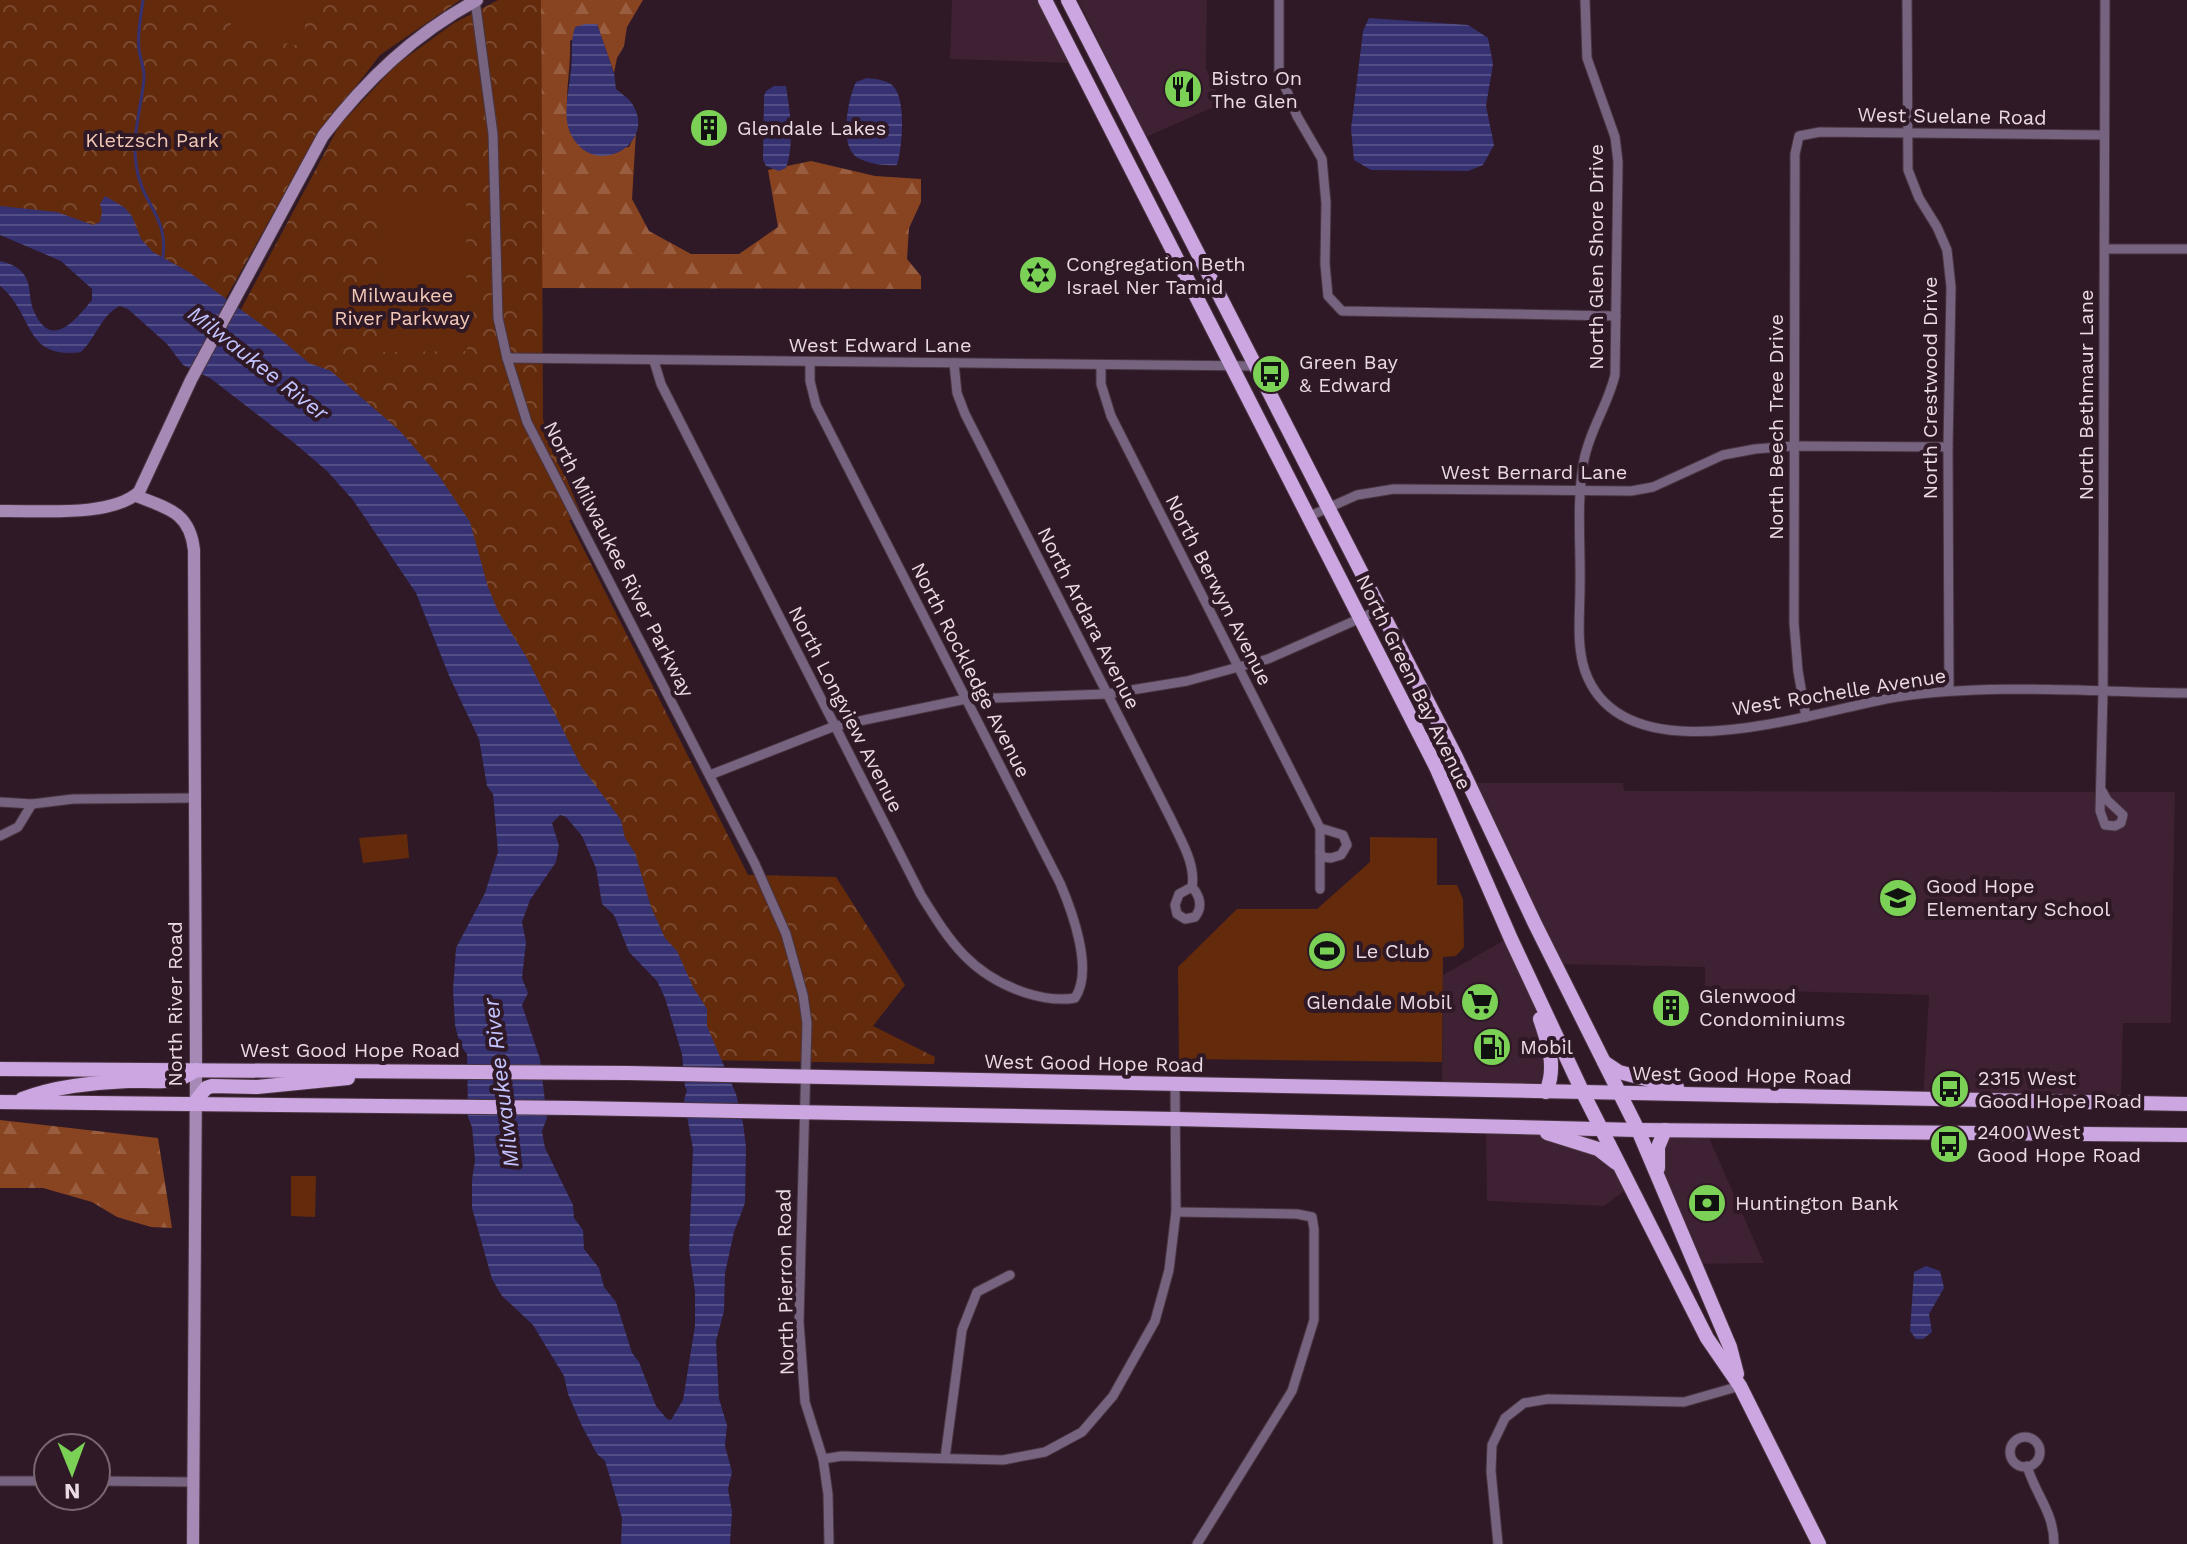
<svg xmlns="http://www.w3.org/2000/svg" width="2187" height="1544" font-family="'Work Sans',sans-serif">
  <defs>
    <pattern id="forest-firs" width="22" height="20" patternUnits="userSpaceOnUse" patternTransform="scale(2)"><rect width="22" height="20" fill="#884320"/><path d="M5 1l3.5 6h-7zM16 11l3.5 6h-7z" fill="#995e40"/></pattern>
    <pattern id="park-crowns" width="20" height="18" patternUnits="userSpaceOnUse" patternTransform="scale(2)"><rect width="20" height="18" fill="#632b0c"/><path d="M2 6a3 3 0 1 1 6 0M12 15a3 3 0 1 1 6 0" fill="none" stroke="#7a492f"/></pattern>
    <pattern id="water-rules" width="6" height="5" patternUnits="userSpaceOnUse" patternTransform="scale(2)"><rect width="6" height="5" fill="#363171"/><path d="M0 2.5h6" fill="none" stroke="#534e85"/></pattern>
  </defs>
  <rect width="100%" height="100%" fill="#2f1926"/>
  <g fill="#3e2132">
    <polygon points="952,0 1045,0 1072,63 950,59"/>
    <polygon points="1078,0 1207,0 1206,69 1223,103 1146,137"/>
    <polygon points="1467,783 1623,783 1624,791 2175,792 2171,1023 2123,1023 2121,1103 1923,1099 1929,995 1705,989 1705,967 1555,964"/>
    <polygon points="1510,937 1523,965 1547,1040 1546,1092 1442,1090 1443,975"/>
    <polygon points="1486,1126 1530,1128 1598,1149 1631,1186 1604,1206 1487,1201"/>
    <polygon points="1706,1131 1764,1263 1694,1264 1657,1159 1661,1137"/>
  </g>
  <g fill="url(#forest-firs)">
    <path d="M541,0h102l-16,27 -3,19 -7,12 -3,15 -17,-49 -27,17c2,39 -15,81 16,110l43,-4 7,-15 -4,67 17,32 42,23h48l39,-27 -10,-57 43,-9 64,15 46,3v23l-12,26 -2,31 14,17v13l-379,-1z"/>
    <polygon points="0,1120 158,1138 172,1228 151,1227 117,1217 92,1202 43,1188 0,1188"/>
  </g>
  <g fill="url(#park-crowns)">
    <polygon points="0,0 460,0 380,55 313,142 207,332 0,222"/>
    <polygon points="498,0 541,0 543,420 583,519 569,520 748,875 836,877 905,985 873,1026 935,1057 934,1064 699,1060 611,872 239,313 339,126 396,65 454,23"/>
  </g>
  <g fill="#632b0c">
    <polygon points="235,0 301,0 305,27 302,46 229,34"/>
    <polygon points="466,196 467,351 382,352 381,197"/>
    <polygon points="407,834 409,858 363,863 359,838"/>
    <polygon points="1370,837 1437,838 1437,885 1457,885 1463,899 1464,947 1456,956 1443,957 1442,1062 1179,1059 1178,967 1237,909 1317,909 1370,862"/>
    <polygon points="291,1176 316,1176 315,1217 291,1216"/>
  </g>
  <g fill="url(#water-rules)" fill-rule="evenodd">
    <polygon points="1369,18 1468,25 1488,38 1493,64 1486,106 1494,145 1483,165 1468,171 1371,170 1354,160 1351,129 1363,31"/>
    <path d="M585,24h12l17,49 2,16c4,4 10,7 14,12 31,39 -32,79 -57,37 -12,-18 -4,-47 -2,-68 2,-15 -1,-28 4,-43z"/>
    <path d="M867,78c9,1 18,2 25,7 15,12 10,64 5,80 -12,1 -33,-1 -43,-10 -14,-14 -6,-57 2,-73z"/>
    <path d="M774,86h12c4,26 9,57 0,82l-7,3 -13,-5 -3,-6 1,-64 2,-5z"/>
    <path d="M105,196l19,11 8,9 9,23 12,13 36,20 87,63 33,28 22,8 69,60 39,45 31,46 18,65 10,24 29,47 54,108 40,54 4,18 10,15 16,54 14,31 12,13 16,36 14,22v17l29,68 7,29 3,24 -1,56 -11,29 -9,41 -1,38 -8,30 3,58 8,26 -2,21 7,26 -4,17 4,23 -2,32h-109l1,-26 -17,-57 -8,-7 -15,-28 -14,-32 -4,-18 -31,-51 -31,-29 -10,-17 -20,-71v-28l3,-20 -3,-33 -4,-10 -1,-63 -7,-9 -5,-20 -2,-35 3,-42 29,-55 13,-41 -5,-58 -6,-8 -8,-47 -29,-61 -34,-85 -63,-93 -26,-29 -34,-29 -83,-64 -27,-13 -16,-21 -39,-35 -8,-3c-19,9 -24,32 -39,46 -58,8 -47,-39 -81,-66v-25c9,2 22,7 26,17 5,9 3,21 7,31 17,42 41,13 59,-9v-11l-31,-28 -61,-26v-29l57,6 36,13 7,-3 2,-11 -2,-7zM560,815l6,2 16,19 14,32 6,36 12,11 15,37 28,29 8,17 17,56 3,33 2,3 -3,10 9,49 -4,100 6,43v34l-12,74 -12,20 -4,-1 -11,-13 -17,-44 -7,-9 -16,-51 -12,-15 -5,-19 -15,-19 -1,-19 -9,-12 -1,-13 -28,-57 -3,-17 5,-13 -7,-59 -18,-54 6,-12 -6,-15 4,-36 -4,-20 8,-22 26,-38 3,-16 -7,-23z"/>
    <polygon points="1926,1266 1940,1271 1944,1288 1929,1314 1932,1332 1923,1339 1916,1339 1910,1331 1914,1272"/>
  </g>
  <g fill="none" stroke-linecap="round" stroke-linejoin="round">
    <path stroke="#363171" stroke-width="3" d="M143,0c-2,16 -6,33 -4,49 1,10 6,20 5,30 -3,30 -12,55 -8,85 5,42 35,52 26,98"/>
    <g stroke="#493440" stroke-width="11">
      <g id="street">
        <polyline points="475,0 493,134 498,318 507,358 527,422 755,864 786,934 803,995 807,1023 799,1322 805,1402 823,1459 828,1494 829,1544"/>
        <polyline points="1279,0 1279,72 1297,116 1322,159 1326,203 1325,264 1328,296 1342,311 1616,316"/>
        <path d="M1585,0l2,58 28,79 3,25 -3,213c-7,30 -25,54 -31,85 -8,41 -3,86 -4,127 0,27 -4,58 5,84 39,110 231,39 312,26 95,-14 194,-5 290,-4"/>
        <polyline points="1907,0 1908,170 1919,198 1937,227 1947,250 1951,287 1948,447 1949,690"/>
        <polyline points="2105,249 2187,249"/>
        <polyline points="507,358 1254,366"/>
        <path d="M654,361l7,23 260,511c29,47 50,80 105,98 16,5 32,8 49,5 19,-28 -3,-87 -15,-115l-244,-478 -6,-24v-19"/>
        <path d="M954,363l3,30 8,21 207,407c9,20 24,43 20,66l-13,7 -4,11 2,9 8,5 10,-2c8,-10 5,-21 -3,-30"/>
        <polyline points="1101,365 1101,384 1111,416 1320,828 1320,852 1322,857 1331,858 1341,855 1347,845 1343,835 1320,828"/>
        <polyline points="1310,516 1357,495 1394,489 1631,491 1653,487 1723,455 1755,449 1794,446 1948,447"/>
        <polyline points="1806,717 1798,671 1794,623 1795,154 1799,136 1820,132 2104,135"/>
        <polyline points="710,775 835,726 966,699 1107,694 1187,681 1268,659 1379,610"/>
        <polyline points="2102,791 2107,800 2123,815 2121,823 2115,826 2105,825 2100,811 2103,691 2105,0"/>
        <polyline points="0,802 32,804 73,799 194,798"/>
        <polyline points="0,836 18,827 32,804"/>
        <polyline points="1320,852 1320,889"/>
        <polyline points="1176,1212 1297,1214 1312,1217 1314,1229 1314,1320 1292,1391 1197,1544"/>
        <circle cx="2025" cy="1452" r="15"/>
        <polyline points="945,1458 962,1330 977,1292 1010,1275"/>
        <polyline points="823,1459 842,1456 1003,1460 1045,1452 1082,1432 1113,1396 1155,1321 1169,1270 1176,1212 1175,1084"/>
        <path d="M2027,1466c9,30 27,46 27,78"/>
        <polyline points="0,1481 48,1481"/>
        <polyline points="96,1481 193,1482"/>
        <polyline points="1498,1544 1491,1471 1492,1445 1505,1418 1524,1403 1548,1399 1684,1402 1740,1386"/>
      </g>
    </g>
    <g stroke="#493440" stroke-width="14">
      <g id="secondary">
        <path d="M136,496c31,12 54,16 58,54l2,520 -3,474"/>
        <path d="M0,511c38,-1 110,7 139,-19l52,-112 132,-244c43,-56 91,-102 154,-136"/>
      </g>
    </g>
    <g stroke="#493440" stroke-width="16">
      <g id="primary">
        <polyline points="1045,0 1436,767 1511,939 1583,1093 1707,1338 1740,1386 1819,1544"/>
        <polyline points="1068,0 1456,757 1535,924 1638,1130 1730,1347 1737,1374"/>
        <path d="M1540,1019c8,24 17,48 6,73"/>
        <polyline points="1604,1062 1619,1072 1677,1087"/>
        <polyline points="0,1069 628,1073 2187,1104"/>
        <path d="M22,1099c34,-13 70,-16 106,-18 25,-1 47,5 68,-11"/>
        <polyline points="0,1102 575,1108 1175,1119 1638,1130 2187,1135"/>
        <polyline points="195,1102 206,1088 212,1086 257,1087 348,1078"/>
        <polyline points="1547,1133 1598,1149 1616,1163"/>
        <polyline points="1658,1168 1658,1147 1665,1130"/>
      </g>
    </g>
    <use href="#street" stroke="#75637f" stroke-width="9"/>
    <use href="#secondary" stroke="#a689b5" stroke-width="12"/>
    <use href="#primary" stroke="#cca6e0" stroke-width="14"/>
  </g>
  <defs>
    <g id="restaurant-disc" transform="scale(2)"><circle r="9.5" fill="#7ad156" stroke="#2f1926"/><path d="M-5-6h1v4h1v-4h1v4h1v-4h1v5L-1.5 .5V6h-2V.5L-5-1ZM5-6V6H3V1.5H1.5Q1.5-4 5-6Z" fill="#111"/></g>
    <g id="building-disc" transform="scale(2)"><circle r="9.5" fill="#7ad156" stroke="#2f1926"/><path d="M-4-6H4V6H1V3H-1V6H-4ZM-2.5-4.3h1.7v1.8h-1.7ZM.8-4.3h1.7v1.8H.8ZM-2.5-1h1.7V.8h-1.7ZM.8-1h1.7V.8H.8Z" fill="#111"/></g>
    <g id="synagogue-disc" transform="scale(2)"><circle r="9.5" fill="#7ad156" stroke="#2f1926"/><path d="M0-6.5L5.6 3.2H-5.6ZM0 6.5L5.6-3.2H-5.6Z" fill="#111"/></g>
    <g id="bus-disc" transform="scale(2)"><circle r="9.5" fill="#7ad156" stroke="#2f1926"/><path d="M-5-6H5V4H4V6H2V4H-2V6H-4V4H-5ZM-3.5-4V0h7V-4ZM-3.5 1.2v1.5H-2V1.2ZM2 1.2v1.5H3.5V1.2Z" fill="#111"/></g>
    <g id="school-disc" transform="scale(2)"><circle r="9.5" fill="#7ad156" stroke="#2f1926"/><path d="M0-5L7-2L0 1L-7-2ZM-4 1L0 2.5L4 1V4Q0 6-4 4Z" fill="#111"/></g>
    <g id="stadium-disc" transform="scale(2)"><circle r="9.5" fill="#7ad156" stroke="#2f1926"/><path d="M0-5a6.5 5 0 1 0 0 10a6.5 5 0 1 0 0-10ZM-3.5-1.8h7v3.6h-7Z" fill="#111"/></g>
    <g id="supermarket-disc" transform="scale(2)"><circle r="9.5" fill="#7ad156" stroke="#2f1926"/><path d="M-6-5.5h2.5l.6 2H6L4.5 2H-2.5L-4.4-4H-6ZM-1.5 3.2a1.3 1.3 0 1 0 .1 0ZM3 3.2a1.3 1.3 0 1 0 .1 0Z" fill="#111"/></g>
    <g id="fuel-disc" transform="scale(2)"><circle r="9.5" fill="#7ad156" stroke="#2f1926"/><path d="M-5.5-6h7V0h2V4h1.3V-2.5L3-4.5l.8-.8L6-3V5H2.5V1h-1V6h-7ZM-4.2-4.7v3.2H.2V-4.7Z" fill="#111"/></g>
    <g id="bank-disc" transform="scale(2)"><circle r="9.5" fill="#7ad156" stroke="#2f1926"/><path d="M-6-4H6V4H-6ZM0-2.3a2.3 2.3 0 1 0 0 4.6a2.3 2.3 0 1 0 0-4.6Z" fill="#111"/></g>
  </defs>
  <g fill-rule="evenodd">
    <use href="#restaurant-disc" x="1183" y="89"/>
    <use href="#building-disc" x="709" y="128"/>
    <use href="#synagogue-disc" x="1038" y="275"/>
    <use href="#bus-disc" x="1271" y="374"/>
    <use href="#school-disc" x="1898" y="898"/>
    <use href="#stadium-disc" x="1327" y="951"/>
    <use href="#supermarket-disc" x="1480" y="1002"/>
    <use href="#building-disc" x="1671" y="1008"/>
    <use href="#fuel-disc" x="1492" y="1047"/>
    <use href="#bus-disc" x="1950" y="1089"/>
    <use href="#bus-disc" x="1949" y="1144"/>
    <use href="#bank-disc" x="1707" y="1203"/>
  </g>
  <g text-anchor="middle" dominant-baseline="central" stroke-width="8" stroke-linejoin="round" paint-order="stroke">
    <g font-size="20" fill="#eadae3" stroke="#2f1926" text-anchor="start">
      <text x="1211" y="78">Bistro On<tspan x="1211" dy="23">The Glen</tspan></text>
      <text x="737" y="128">Glendale Lakes</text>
      <text x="1066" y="264">Congregation Beth<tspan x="1066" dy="23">Israel Ner Tamid</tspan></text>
      <text x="1299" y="362">Green Bay<tspan x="1299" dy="23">&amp; Edward</tspan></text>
      <text x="1926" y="886">Good Hope<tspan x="1926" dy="23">Elementary School</tspan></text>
      <text x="1355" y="951">Le Club</text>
      <text x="1699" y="996">Glenwood<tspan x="1699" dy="23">Condominiums</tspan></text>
      <text x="1452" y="1002" text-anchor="end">Glendale Mobil</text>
      <text x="1520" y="1047">Mobil</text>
      <text x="1978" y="1078">2315 West<tspan x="1978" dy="23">Good Hope Road</tspan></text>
      <text x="1977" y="1132">2400 West<tspan x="1977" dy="23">Good Hope Road</tspan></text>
      <text x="1735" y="1203">Huntington Bank</text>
    </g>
    <g font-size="20" fill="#eadae3" stroke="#2f1926">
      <text transform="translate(1952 116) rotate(1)">West Suelane Road</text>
      <text transform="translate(1596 257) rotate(-90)">North Glen Shore Drive</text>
      <text x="880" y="345">West Edward Lane</text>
      <text transform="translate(1930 388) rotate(-90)">North Crestwood Drive</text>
      <text transform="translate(2086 395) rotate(-90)">North Bethmaur Lane</text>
      <text transform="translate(1776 427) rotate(-90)">North Beech Tree Drive</text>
      <text x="1534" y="472">West Bernard Lane</text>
      <text transform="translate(619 559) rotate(63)">North Milwaukee River Parkway</text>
      <text transform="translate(1219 590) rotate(63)">North Berwyn Avenue</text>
      <text transform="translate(1089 618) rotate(63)">North Ardara Avenue</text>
      <text transform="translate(971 670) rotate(63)">North Rockledge Avenue</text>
      <text transform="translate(1414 682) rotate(64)">North Green Bay Avenue</text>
      <text transform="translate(1839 692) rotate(-9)">West Rochelle Avenue</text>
      <text transform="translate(846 709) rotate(63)">North Longview Avenue</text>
      <text transform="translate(175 1004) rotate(-90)">North River Road</text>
      <text x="350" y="1050">West Good Hope Road</text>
      <text transform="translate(1094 1063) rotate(1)">West Good Hope Road</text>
      <text transform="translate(1742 1075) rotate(1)">West Good Hope Road</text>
      <text transform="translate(785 1282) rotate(-91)">North Pierron Road</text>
    </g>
    <g font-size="20" fill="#f2c8b6" stroke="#2f1926">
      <text x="152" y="140">Kletzsch Park</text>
      <text x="402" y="295">Milwaukee<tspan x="402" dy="23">River Parkway</tspan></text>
    </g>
    <g font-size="22" font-style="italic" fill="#c3c4ff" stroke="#2f1926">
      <text transform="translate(258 363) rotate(38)">Milwaukee River</text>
      <text transform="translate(501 1083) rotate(-97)">Milwaukee River</text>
    </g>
  </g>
  <g transform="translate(72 1472) rotate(179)"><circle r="38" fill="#2f1926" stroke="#7a6672" stroke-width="2"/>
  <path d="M0-6L14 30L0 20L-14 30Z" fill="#7ad156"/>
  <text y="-12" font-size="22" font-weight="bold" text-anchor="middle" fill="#eadae3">N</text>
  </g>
</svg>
